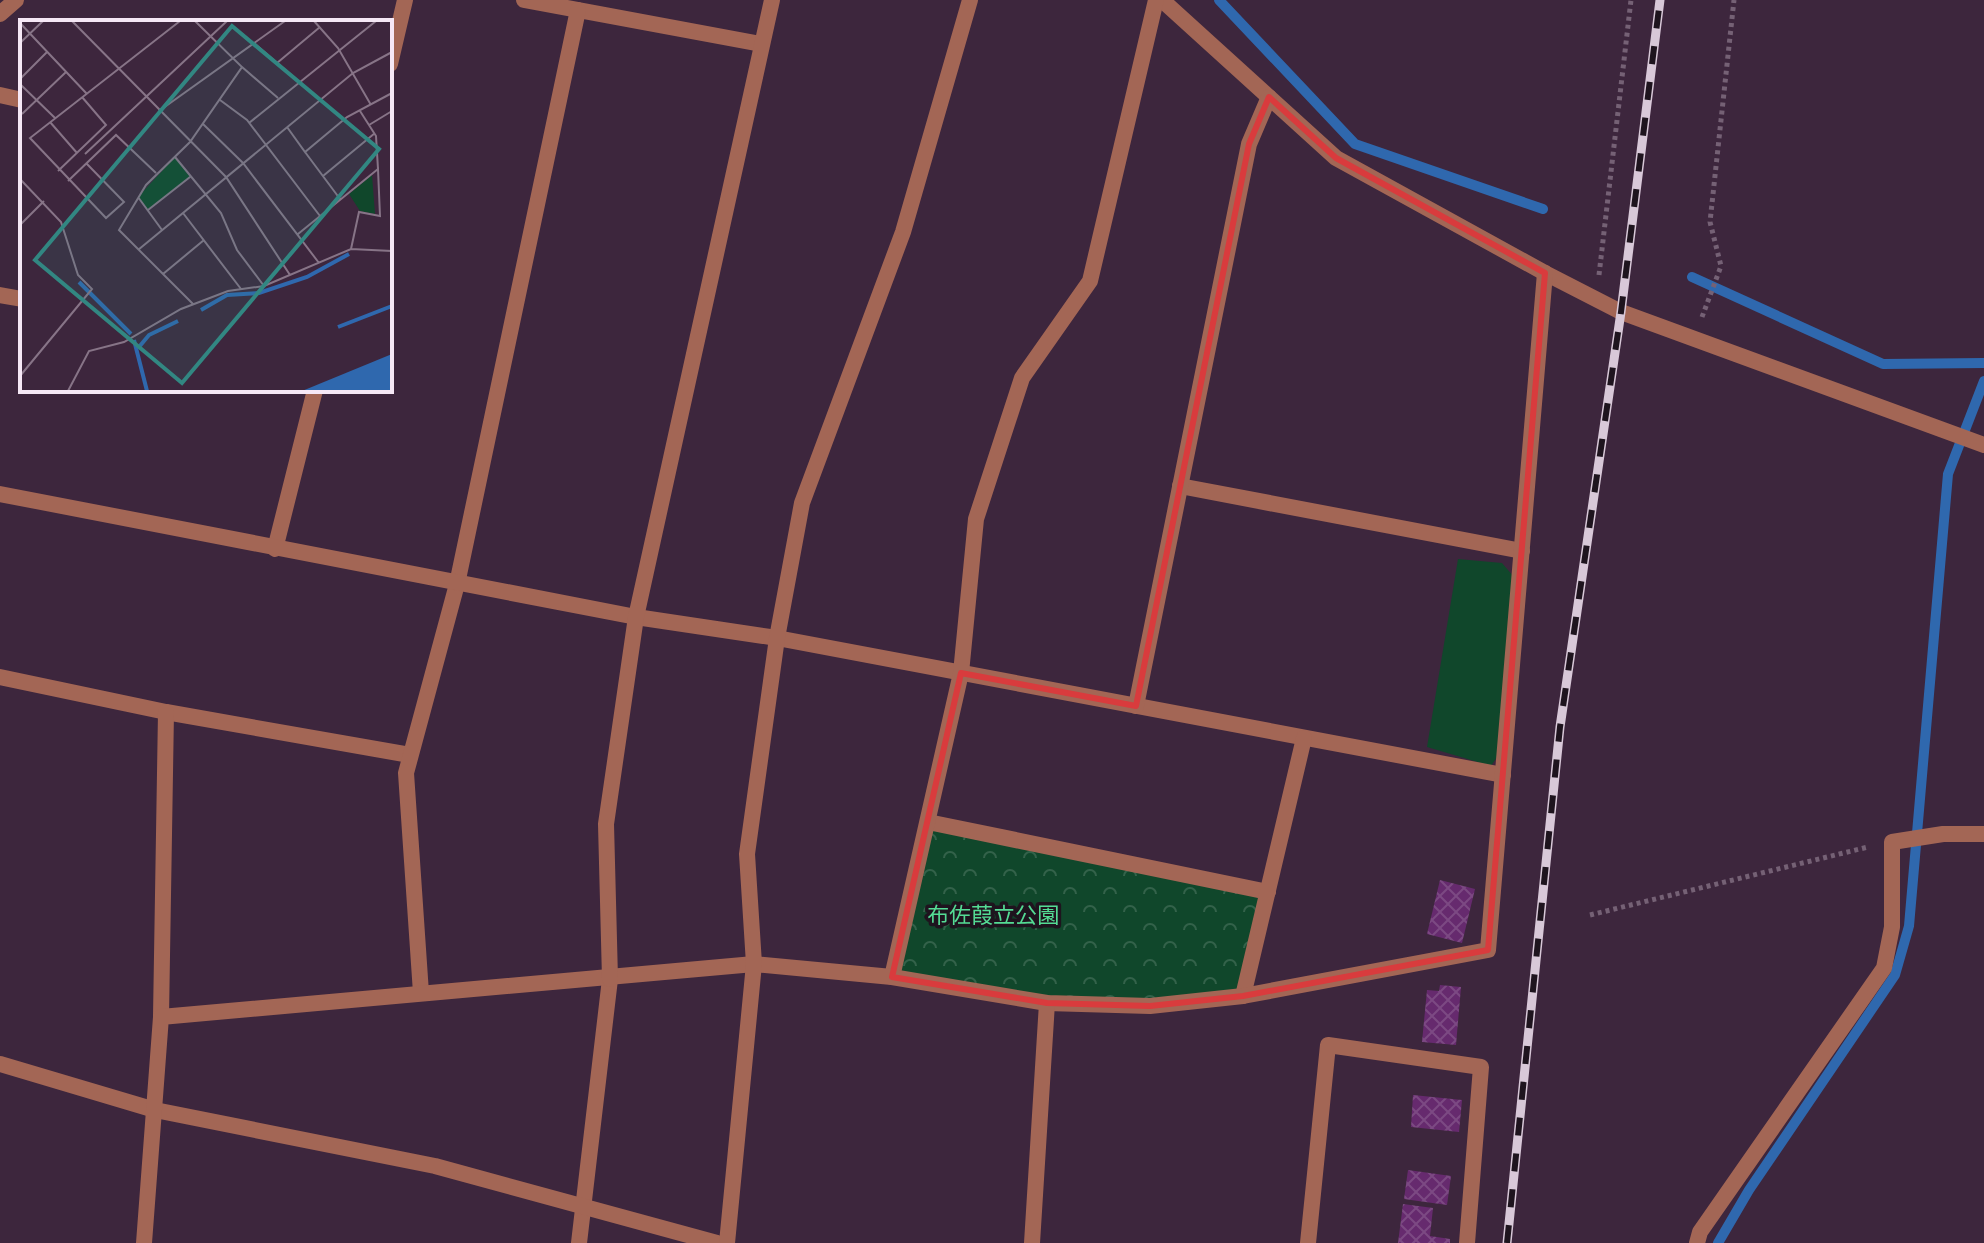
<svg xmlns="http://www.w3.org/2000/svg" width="1984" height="1243" font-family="Inter,'Noto Sans JP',sans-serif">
  <defs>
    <pattern id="park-crowns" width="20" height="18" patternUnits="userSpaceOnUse" patternTransform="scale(2)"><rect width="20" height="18" fill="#10472b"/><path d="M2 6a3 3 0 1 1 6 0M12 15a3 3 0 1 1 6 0" fill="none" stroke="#33624a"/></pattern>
    <pattern id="building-cross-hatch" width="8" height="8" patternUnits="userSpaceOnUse" patternTransform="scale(2)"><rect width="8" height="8" fill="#662a6e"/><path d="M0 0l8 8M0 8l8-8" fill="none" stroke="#7c4983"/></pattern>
  </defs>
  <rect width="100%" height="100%" fill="#3d263d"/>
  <polygon fill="#10472b" points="1458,559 1502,563 1514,577 1501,751 1491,766 1427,747"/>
  <polygon fill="url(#park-crowns)" points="928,822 1268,892 1243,996 1047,1003 892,977"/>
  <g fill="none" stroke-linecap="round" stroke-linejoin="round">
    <g stroke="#2f68ae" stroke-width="10">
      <polyline points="1219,0 1355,144 1543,209"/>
      <polyline points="1692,277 1883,364 1984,363"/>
      <polyline points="1718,1243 1749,1190 1895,975 1909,926 1948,474 1984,381"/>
    </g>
  </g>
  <g fill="url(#building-cross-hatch)">
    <polygon points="1440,880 1475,889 1462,943 1427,934"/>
    <polygon points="1440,985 1461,987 1456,1045 1422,1042 1427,990 1439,991"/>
    <polygon points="1413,1095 1462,1100 1459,1132 1411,1127"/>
    <polygon points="1408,1170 1451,1176 1447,1205 1404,1199"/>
    <polygon points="1403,1204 1433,1208 1430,1236 1450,1239 1450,1243 1398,1243"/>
  </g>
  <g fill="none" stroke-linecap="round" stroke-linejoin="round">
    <g stroke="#756175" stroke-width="5" stroke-dasharray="4 4" stroke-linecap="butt">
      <polyline points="1599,275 1631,0"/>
      <polyline points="1702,317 1721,266 1710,222 1734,0"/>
      <polyline points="1590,915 1868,847"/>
    </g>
    <polyline stroke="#a36655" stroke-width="16" points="579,1243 610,979"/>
    <g stroke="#a36655" stroke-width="16">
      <polyline points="524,0 761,44"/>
      <polyline points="1162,0 1336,158 1545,273 1621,312 1984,445"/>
      <polyline points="0,14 16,0"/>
      <polyline points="390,64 405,0"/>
      <polyline points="0,95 22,100"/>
      <polyline points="0,295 22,299"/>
      <polyline points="1180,486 1522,551"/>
      <polyline points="275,549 315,390"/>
      <polyline points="636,617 777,638 1503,775"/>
      <polyline points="0,677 166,712 410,755"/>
      <polyline points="1136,706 1249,144 1269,97"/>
      <polyline points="928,822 1268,892"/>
      <polyline points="892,977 961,673 976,519 1022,378 1090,281 1156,0"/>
      <polyline points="421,993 406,773 457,584 578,10"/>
      <polyline points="1243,996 1304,738"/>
      <polyline points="161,1017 166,712"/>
      <polyline points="0,1064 155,1110 435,1166 717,1243"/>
      <polyline points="144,1243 161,1017 754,964 892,977 1047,1003 1150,1006 1243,996 1488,950 1545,273"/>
      <polyline points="727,1243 754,964 747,854 777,638 802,503 903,232 970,0"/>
      <polyline points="1032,1243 1047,1003"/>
      <polyline points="1308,1243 1328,1045 1481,1067 1467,1243"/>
      <polyline points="1697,1243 1700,1232 1884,968 1892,927 1892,842 1943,834 1984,834"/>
    </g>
    <g stroke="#a36655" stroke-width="16">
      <polyline points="0,494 636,617"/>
      <polyline points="610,979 606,824 636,617 772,0"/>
    </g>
    <g stroke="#d8c8d8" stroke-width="9">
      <polyline id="rail" points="1507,1243 1560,727 1621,312 1660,0"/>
    </g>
    <use href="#rail" stroke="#1e141e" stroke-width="6" stroke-dasharray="18" stroke-linecap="butt"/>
  </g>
  <path fill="none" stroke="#d93b3d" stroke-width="6" stroke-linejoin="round" d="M1269,97l67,61 209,115 -57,677 -245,46 -93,10 -103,-3 -155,-26 69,-304 175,33 113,-562z"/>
  <g text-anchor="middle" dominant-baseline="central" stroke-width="7" stroke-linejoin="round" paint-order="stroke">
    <g font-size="22" fill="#54db94" stroke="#1e141e">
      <text x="993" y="915">布佐葭立公園</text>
    </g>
  </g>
  <g transform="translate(20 20)">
    <rect width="372" height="372" fill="#3d263d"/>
    <path d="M155,137l15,20 -42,33 -10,-13zM352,155l3,39 -15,-3 -11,-17z" fill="#10472b"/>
    <path d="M372,334v37h-90z" fill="#2f68ae"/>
    <path fill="none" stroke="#2f68ae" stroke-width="4" d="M59,262l52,52M181,290l26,-15 32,-2 48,-16 42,-23M318,307l54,-21M114,320l13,51M119,327l10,-12 29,-14"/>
    <path fill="none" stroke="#877487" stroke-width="2" d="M52,1l154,156 64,98M294,1l24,27 33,57M0,3l67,71M0,23l23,-22M234,23l45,39M257,43l43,-36M222,47l36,31M0,59l27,-27M0,64l35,34M200,80l27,20 73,96M139,91l126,-90M340,91l16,25 2,33M2,94l44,-42M30,102l27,31M229,103l127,-102M183,104l40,39 76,100M349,105l23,-14M267,107l18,25 42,-35 45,-24M285,132l35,47M65,134l142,-133M155,137l46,56 16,37 27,36M67,144l37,38 -18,16 -76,-80 150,-117M38,151l48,-46 -24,-28M303,156l52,-43M0,159l41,43 17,53 14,14 -72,87M48,161l48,-46 40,38M118,177l24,33M128,190l42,-33M163,193l58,76M0,205l24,-24M278,214l80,-65 2,47 -21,-4 -8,37M118,230l215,-177 39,-21M143,254l41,-34M173,284l-74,-74 27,-45 44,-43 52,-75 -47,-46M48,371l21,-40 35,-9 57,-33 47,-18 36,-5 87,-37 41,2"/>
    <path fill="#328782" fill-opacity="0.15" stroke="#328782" stroke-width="4" d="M212,6l147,123 -197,234 -147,-123z"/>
    <rect width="372" height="372" fill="none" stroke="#f6e8f6" stroke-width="4"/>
  </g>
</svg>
